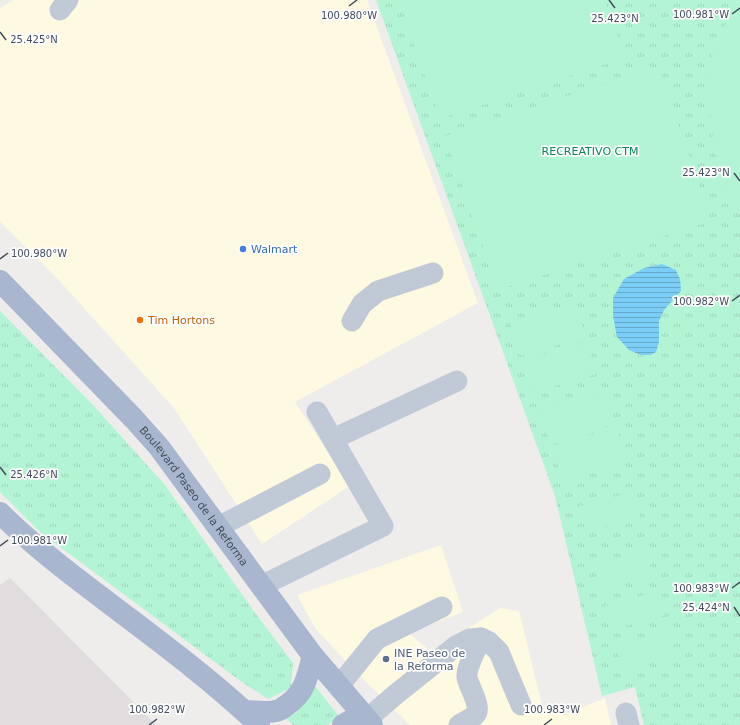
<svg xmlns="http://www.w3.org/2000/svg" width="740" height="725" font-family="'DejaVu Sans',sans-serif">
  <defs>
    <pattern id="park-tufts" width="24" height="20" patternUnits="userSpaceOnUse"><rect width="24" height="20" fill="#b3f4d4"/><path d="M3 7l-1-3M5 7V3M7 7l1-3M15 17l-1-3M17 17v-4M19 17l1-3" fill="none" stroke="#9bd3b8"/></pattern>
    <pattern id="water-rules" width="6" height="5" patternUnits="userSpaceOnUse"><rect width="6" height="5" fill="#7bcef6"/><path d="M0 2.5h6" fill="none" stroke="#66a9ca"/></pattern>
  </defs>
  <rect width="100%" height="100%" fill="#efecec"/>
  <g fill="#fef9e1">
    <polygon points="14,0 367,0 478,303 295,402 350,486 262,544 174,408 55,276 0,222 0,8"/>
    <polygon points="441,545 463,612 409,633 431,652 500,608 519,611 543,709 556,706 564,715 605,698 611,725 410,725 352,668 315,628 297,595"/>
  </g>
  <polygon fill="#e1ddde" points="10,578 156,725 0,725 0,585"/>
  <g fill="url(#park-tufts)">
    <polygon points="376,0 740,0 740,725 644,725 635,687 602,696 555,496"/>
    <polygon points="0,311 93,405 165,485 253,610 293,663 291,688 268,699 239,680 40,532 0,492"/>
    <polygon points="314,685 342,720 331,722 328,725 293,725 284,716 296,713 309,696"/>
  </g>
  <g fill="#b3f4d4">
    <polygon points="399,0 605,0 625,58 440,119"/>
    <polygon points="740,5 740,207 735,204 722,186 714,146 708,95 713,48 726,23"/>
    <polygon points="659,66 711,221 498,290 445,136"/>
    <polygon points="576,303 585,337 521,356 510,322"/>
    <polygon points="587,342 596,374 532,393 523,360"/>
    <polygon points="606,390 615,424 550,443 540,408"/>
    <polygon points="617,427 625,462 562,480 552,446"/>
    <polygon points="632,492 640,517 586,532 579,506"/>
    <polygon points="646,550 653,575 600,589 593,565"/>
    <polygon points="658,591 665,615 612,630 605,606"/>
    <polygon points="668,631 676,656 623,671 616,646"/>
  </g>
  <polygon fill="url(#water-rules)" points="662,264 676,270 680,279 681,291 664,310 659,321 659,342 656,352 650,355 641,355 629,350 617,337 613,316 613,298 624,279 644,268"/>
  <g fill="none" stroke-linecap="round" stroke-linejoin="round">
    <g stroke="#c0c9d6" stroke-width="21">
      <polyline points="60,10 68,0"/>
      <polyline points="352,321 362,304 378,291 433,273"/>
      <polyline points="333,439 457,381"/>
      <polyline points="218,527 320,474"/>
      <polyline points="261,586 383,526 317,412"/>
      <polyline points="339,686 377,639 442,607"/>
      <polyline points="626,713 629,725"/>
      <polyline points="367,719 395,695 456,646 470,639 481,638 489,642 499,652 521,705"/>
      <path d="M459,725c5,-3 12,-6 16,-10 8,-7 -7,-29 -8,-38 -1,-9 10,-30 14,-39"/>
    </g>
    <g stroke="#a8b7cf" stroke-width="22">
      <path id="s1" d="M0,281l134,138 25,28 154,209 59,69"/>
      <path d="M0,513c29,29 61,54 93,78 56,43 115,85 166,134"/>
      <path d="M245,711c10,0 24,3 34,-1 3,-1 6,-4 8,-5 19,-13 20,-29 26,-49"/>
      <polyline points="343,725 350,721 367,719"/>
    </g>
  </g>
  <path fill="none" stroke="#424d5c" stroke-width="1.5" d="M609,0l6,8M349,6l8,-6M732,14l8,-6M0,32l6,8M734,173l6,8M0,259l8,-6M732,301l8,-6M0,467l6,8M0,546l8,-6M732,588l8,-6M734,607l6,9M149,725l8,-6M544,725l8,-6"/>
  <circle fill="#3f7fe0" stroke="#fff" stroke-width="1.5" cx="243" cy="249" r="4"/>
  <circle fill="#e8710a" stroke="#fff" stroke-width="1.5" cx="140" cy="320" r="4"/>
  <circle fill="#5c6f8a" stroke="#fff" stroke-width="1.5" cx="386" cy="659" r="4"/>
  <g text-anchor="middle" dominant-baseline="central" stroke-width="3.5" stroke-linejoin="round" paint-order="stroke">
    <g font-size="11" fill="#0b8557" stroke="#fff">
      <text x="590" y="151">RECREATIVO CTM</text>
    </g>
    <g font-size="11" fill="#366cbe" stroke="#fff" text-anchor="start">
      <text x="251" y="249">Walmart</text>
    </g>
    <g font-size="11" fill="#c56008" stroke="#fff" text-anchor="start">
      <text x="148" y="320">Tim Hortons</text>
    </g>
    <g font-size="11" fill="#424d5c" stroke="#fff">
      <text stroke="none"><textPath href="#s1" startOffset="290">Boulevard Paseo de la Reforma</textPath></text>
    </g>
    <g font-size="11" fill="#4e5e75" stroke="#fff" text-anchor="start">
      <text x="394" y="653">INE Paseo de<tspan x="394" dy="13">la Reforma</tspan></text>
    </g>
  </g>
  <g font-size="10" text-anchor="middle" fill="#424d5c" stroke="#fff" stroke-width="3.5" stroke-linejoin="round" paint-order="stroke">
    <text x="701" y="18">100.981°W</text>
    <text x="349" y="19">100.980°W</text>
    <text x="615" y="22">25.423°N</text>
    <text x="34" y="43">25.425°N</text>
    <text x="706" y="176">25.423°N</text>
    <text x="39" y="257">100.980°W</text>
    <text x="701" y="305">100.982°W</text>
    <text x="34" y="478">25.426°N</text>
    <text x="39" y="544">100.981°W</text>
    <text x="701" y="592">100.983°W</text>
    <text x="706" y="611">25.424°N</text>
    <text x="157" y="713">100.982°W</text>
    <text x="552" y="713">100.983°W</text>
  </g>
</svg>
